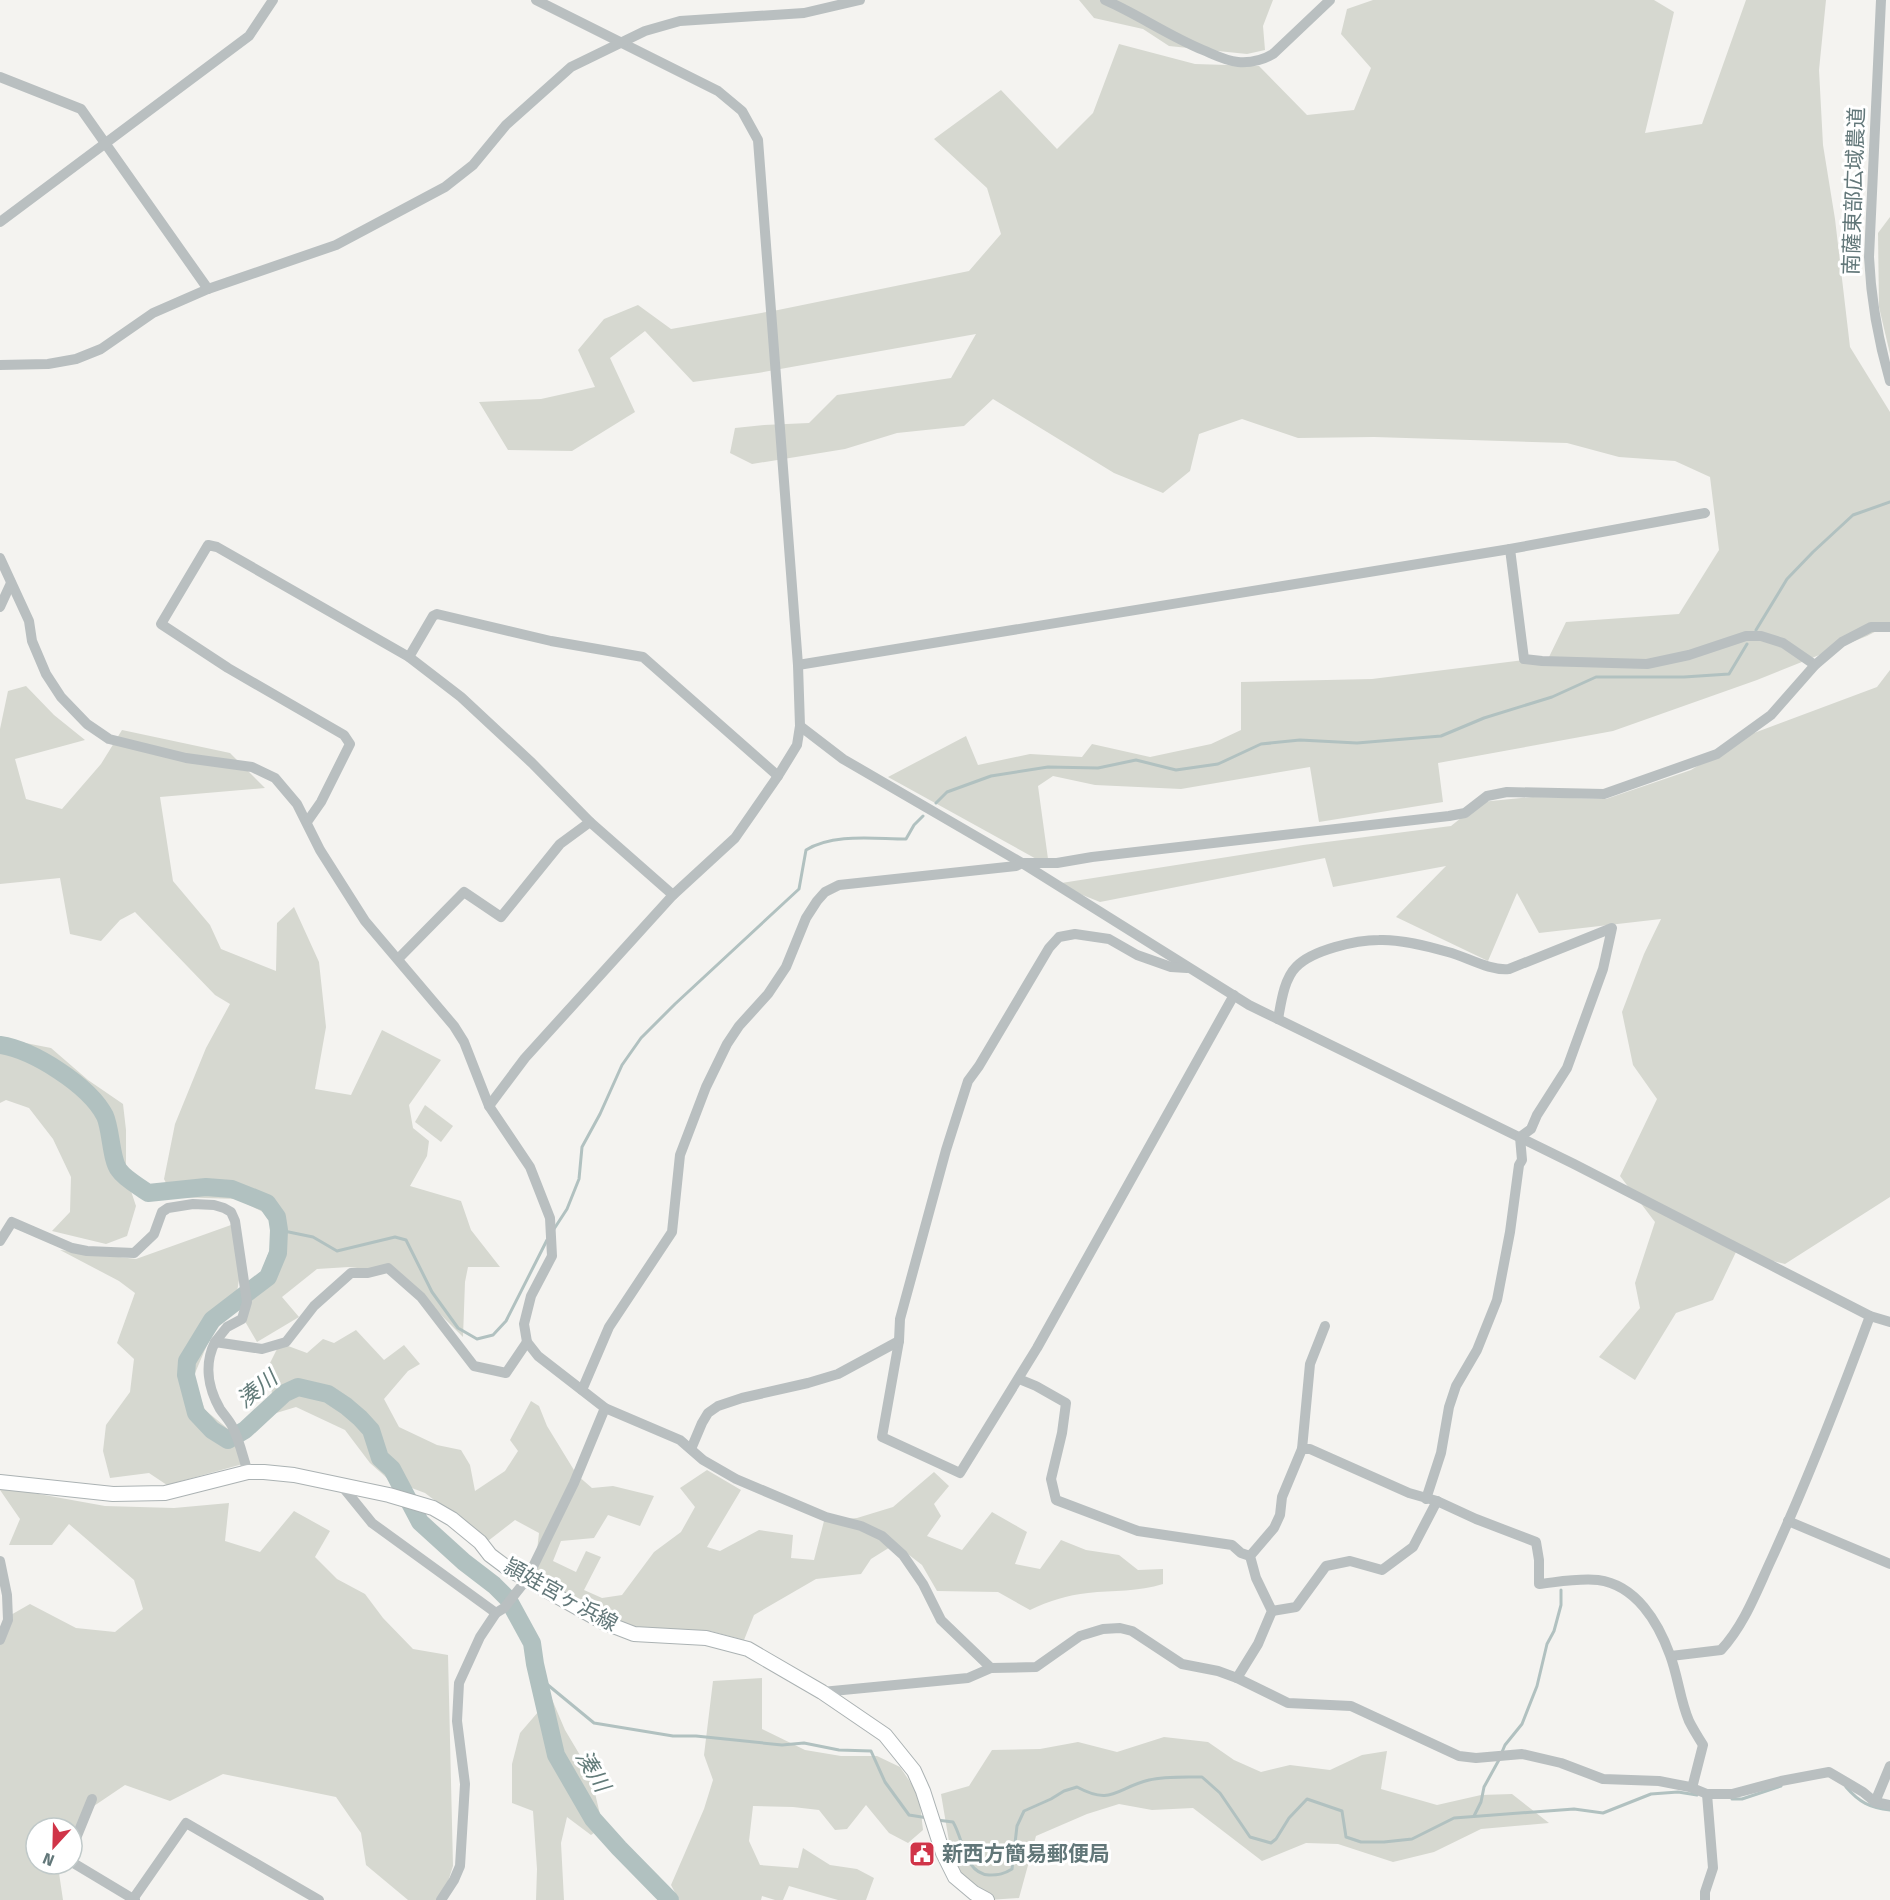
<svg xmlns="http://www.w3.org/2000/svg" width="1890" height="1900" font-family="'Fira Sans','Noto Sans JP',sans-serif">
  <rect width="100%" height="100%" fill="#f4f3f0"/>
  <g fill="#d6d8d0">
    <polygon points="1079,0 1273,0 1263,26 1265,50 1247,54 1169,46 1143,29 1094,18"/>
    <polygon points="1373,0 1654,0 1674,12 1645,133 1702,124 1746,0 1826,0 1819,70 1823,145 1835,219 1850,347 1890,412 1890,624 1867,636 1757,680 1613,731 1438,763 1443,802 1319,822 1310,767 1181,789 1095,785 1053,776 1038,786 1049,866 888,777 966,736 978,765 1030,754 1082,757 1092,744 1150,757 1211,744 1241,730 1241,682 1372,679 1549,657 1566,622 1679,614 1719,550 1710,477 1675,461 1619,457 1567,443 1374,437 1298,438 1242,419 1199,434 1190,471 1163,493 1114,473 993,399 964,426 897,433 845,449 752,464 730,453 735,428 764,425 809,423 837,395 951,378 976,334 758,373 693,382 645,331 610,358 635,412 572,451 508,450 479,402 541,399 595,387 578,350 604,319 638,305 671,329 778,310 969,271 1001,234 987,188 934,139 1001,90 1057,149 1093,113 1119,44 1195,64 1259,66 1307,115 1354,110 1371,68 1341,34 1347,9"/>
    <polygon points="1890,217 1890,354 1879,307 1878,233"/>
    <polygon points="1890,670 1890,1197 1785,1264 1736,1252 1713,1300 1676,1313 1635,1380 1599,1357 1640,1308 1635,1283 1655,1222 1620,1176 1657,1099 1633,1065 1622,1012 1644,954 1661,919 1539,933 1517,893 1488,961 1396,917 1446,866 1333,887 1325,858 1100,902 1055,884 1303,845 1451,826 1481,802 1532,797 1606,799 1691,770 1746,736 1877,687"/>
    <polygon points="26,686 54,715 85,740 15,759 26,799 62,809 101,764 122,730 230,753 265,788 160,797 173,881 210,925 221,949 276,971 277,923 294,907 319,962 326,1027 315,1089 351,1095 382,1030 441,1060 409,1105 413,1128 429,1141 427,1156 410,1186 461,1201 471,1230 500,1267 468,1267 465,1282 463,1337 399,1273 349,1267 317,1269 282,1297 299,1317 257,1342 243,1318 269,1252 277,1219 237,1199 173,1197 164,1179 175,1124 206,1048 230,1004 215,995 135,912 120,920 101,941 70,934 60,878 0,884 0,729 8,691"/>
    <polygon points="0,1038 51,1048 88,1080 123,1104 126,1130 126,1176 136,1206 127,1236 106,1244 52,1231 70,1212 71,1177 53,1139 29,1108 6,1100 0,1103"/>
    <polygon points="425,1105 453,1126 441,1142 415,1122"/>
    <polygon points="231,1225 240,1274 235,1304 209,1340 193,1378 205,1410 233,1433 250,1462 167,1485 149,1473 110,1478 103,1451 106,1425 130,1392 134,1359 117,1343 135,1293 119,1281 60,1250 136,1259"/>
    <path d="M356,1330l28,30 20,-15 16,19 -12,7 -24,28 15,28 38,18 24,5 9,15 5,26 30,-20 13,-20 -8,-11 21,-39 8,5 8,20 30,49 15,13 21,-2 41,10 -14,30 -32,-11 -14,23 -33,3 -8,20 23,11 10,-21 15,6 -17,33 18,8 20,-3 32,-43 27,-20 14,-25 -15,-19 27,-18 34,20 -34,57 13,4 39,-21 34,5 -2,23 23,2 10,-39 33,-3 36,-11 41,-35 15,14 -15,18 7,12 -14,20 35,14 30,-38 35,20 -12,32 25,5 21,-29 25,10 33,5 19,15 25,-1v15c-24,8 -50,6 -75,9 -21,2 -39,8 -58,17l-32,-18 -61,-1 -15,-26 -27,-21 -24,15 -10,15 -45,5 -62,36 -10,25 -34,-9 -77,-2 -39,-17 -60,-35 5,-44 -24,-13 -27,21 -63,-48 -37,-14 -18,-16 -25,-33 -49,-23 -23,7 -3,-51 10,-20 27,10 16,-14 11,4z"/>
    <polygon points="0,1487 105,1506 174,1508 229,1503 225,1541 260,1552 294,1511 330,1531 315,1557 337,1579 365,1594 383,1618 413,1649 448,1655 453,1866 442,1900 408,1900 366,1865 361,1833 336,1797 223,1774 170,1801 125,1785 88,1810 72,1844 72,1828 36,1828 36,1864 63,1864 59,1873 63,1900 0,1900 0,1630 9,1616 30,1604 76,1628 115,1632 143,1609 134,1580 69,1524 52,1545 9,1545 20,1519 0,1490"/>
    <polygon points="762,1678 762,1729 805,1750 841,1756 877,1756 900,1767 919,1795 923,1830 908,1843 889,1833 866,1805 847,1829 835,1830 819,1810 793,1807 753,1806 749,1841 760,1865 798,1868 803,1848 830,1865 857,1869 874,1878 866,1900 838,1900 789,1886 783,1900 775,1900 762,1896 761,1900 679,1900 671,1885 704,1809 713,1780 704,1755 713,1681"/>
    <polygon points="551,1697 565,1730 590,1772 603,1827 591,1835 567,1817 561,1843 564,1900 536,1900 537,1869 533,1811 512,1803 512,1764 520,1733"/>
    <polygon points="1164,1737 1208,1742 1234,1760 1261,1772 1290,1765 1330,1770 1362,1755 1387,1751 1381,1789 1437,1805 1481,1795 1512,1794 1549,1823 1481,1829 1434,1852 1393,1862 1338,1844 1306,1843 1262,1861 1193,1808 1152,1810 1119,1804 1087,1814 1036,1836 1019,1898 988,1900 971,1886 953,1865 941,1794 969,1786 992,1750 1040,1749 1078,1742 1117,1752"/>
  </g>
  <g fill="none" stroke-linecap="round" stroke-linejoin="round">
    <g stroke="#b1c1c0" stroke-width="3">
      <polyline points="1756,630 1787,579 1813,552 1853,515 1890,502"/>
      <polyline points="936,803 947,792 991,776 1048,767 1098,768 1136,760 1176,770 1218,764 1261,744 1300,740 1357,743 1441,736 1484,718 1552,697 1596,677 1684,677 1729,674 1747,644"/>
      <path d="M554,1229l13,-20 12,-30 3,-32 18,-33 22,-49 19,-27 34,-34 124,-115 7,-39c28,-17 68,-11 100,-11l8,-14 9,-9"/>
      <polyline points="279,1230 313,1237 337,1251 395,1237 406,1240 432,1292 458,1328 477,1339 493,1335 506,1321 547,1240"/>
      <polyline points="537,1676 594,1723 673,1736 696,1736 782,1745 804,1743 839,1750 871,1751 885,1782 909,1815 928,1818"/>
      <polyline points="1502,1752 1505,1745 1522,1724 1537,1686 1547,1644 1554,1631 1561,1605 1561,1590"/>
      <path d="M1846,1787c13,15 24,21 44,23"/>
      <polyline points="1732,1799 1742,1799 1781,1786"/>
      <polyline points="1474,1816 1481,1802 1484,1787 1500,1758"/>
      <path d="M937,1820l16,2c11,18 11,51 36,53 10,0 15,-1 23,-6l5,-43 7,-15 27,-12 13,-8 13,-4c35,19 39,1 72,-7 16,-4 36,-3 53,-3l18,16 30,44 21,6 5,-4 13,-21 18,-19 35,12 4,26 15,5h23l28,-3 42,-21 120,-9 29,4 48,-19 27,-2 19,3"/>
    </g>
    <path stroke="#b1c1c0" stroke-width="18" d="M0,1045c33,5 89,40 105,71 6,13 6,44 14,54 6,9 20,16 29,23l58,-6 26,2 35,14 10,14 2,13 -1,23 -10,24 -56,43 -25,41 -1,14 10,38 16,17 16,10 17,-10 40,-37 13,-6 30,7 18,12 14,12 11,12 9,28 12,11 28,53 44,40 30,23 14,14 24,44 3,21 21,91 37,64 26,29 51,52"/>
    <g stroke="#abb2b3" stroke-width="16">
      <polyline id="major" points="0,1482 113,1494 165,1493 248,1472 264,1472 294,1475 389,1495 433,1508 452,1519 480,1542 490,1555 510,1570 603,1622 634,1634 706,1638 748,1649 822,1692 885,1735 914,1771 923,1791 943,1853 955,1877 974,1893 987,1900"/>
    </g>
    <g stroke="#b9bfc0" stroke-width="10">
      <polyline points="536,0 718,91 742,111 758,140 798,665 800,726 843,759 1022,863 1249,1005 1574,1164 1870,1316 1890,1322"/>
      <path d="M1105,0c34,15 64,36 98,50 12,5 23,11 35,12 13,1 25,-2 35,-8l57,-54"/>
      <path d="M1881,0l-12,257c2,43 9,83 21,124"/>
      <polyline points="0,77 81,109 208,289"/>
      <polyline points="0,222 249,36 273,0"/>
      <polyline points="0,365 48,364 76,359 101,349 153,313 208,289 336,245 445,187 473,165 506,125 571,67 645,31 680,21 804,13 860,0"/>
      <polyline points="1510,549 1524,659 1542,661 1647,664 1689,655 1746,636 1761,636 1783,643 1815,665"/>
      <polyline points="0,558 29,621 32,641 46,674 61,697 87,724 109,739 186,758 252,767 275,778 297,804 320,850 365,921 454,1026 464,1042 489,1106 530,1167 550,1218 552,1256 531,1296 524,1324 527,1342 538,1356 605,1408 680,1440 703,1460 736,1479 826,1517 861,1526 882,1536 903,1555 923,1584 941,1620 991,1668"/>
      <polyline points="0,607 11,583"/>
      <polyline points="409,657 433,616 437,614 551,641 643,657 778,776"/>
      <polyline points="798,665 1510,549 1705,513"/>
      <polyline points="307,822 321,802 350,744 344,735 228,668 161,624 208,545 217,547 409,657 461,697 532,763 590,822 673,895"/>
      <polyline points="398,959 464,892 501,917 560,844 590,822"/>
      <polyline points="1187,968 1171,967 1137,955 1109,939 1075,934 1059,937 1049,948 979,1066 968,1081 946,1150 900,1319 899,1341 882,1437 960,1473 1037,1348 1234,995"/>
      <path d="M1278,1019c3,-16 6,-40 18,-52 16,-17 60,-27 83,-27 22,-1 48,6 69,12 19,5 41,19 61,17l103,-41 -9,41 -36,99 -30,47 -6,14 -11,8 2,23 -3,5 -9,67 -13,68 -20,50 -21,36 -7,21 -8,46 -15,46"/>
      <polyline points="489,1106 525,1058 673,895 735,838 778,776 797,745 800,726"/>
      <polyline points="0,1241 12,1222 72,1248 87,1251 134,1253 154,1234 162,1212 168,1208 193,1204 214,1205 224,1208 231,1212 235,1221 247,1302 242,1319 227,1327 215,1342"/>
      <polyline points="1019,1379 1036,1386 1066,1403 1062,1433 1051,1479 1056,1500 1138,1531 1232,1545 1241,1553 1250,1556"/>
      <polyline points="582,1390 609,1327 672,1232 680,1155 706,1087 727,1044 739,1026 768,994 786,967 806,918 817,901 825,892 839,885 1016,866 1022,863 1057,863 1092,857 1449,816 1465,813 1487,796 1507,792 1604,794 1717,754 1771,715 1815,665 1842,642 1871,627 1890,627"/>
      <polyline points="691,1449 702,1423 708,1413 718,1406 742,1398 808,1383 838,1374 899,1341"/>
      <polyline points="1302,1449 1310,1364 1325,1326"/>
      <path d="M248,1472c-5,-14 -8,-30 -15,-44 -3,-7 -9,-13 -13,-19 -12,-21 -16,-45 -5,-67l47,7 24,-7 28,-36 37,-33h17l20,-5 33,29 53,69 32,7 21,-31"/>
      <polyline points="342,1486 372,1523 496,1613"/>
      <polyline points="1788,1521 1890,1564"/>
      <polyline points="0,1561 7,1595 8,1620 0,1640"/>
      <polyline points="1272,1611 1296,1607 1326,1566 1350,1561 1382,1570 1413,1547 1437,1501"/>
      <path d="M1671,1656l50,-6c24,-26 36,-60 51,-92 36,-79 68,-161 98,-242"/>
      <path d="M1237,1678l21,-34 14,-33 -16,-33 -6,-22 24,-28 6,-13 2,-18 20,-48h8l99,44 28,8 39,18 60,23 3,18v24c19,-2 39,-6 59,-4 38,5 60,42 72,75 8,21 10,45 19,66 4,8 9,16 14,24l-11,43"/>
      <polyline points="822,1692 968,1678 991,1668 1036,1667 1080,1636 1103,1629 1120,1628 1132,1631 1182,1664 1218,1671 1237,1678 1288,1703 1351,1706 1459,1756 1476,1758 1522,1754 1561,1763 1603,1779 1659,1781 1690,1787 1707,1794 1732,1794 1781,1781 1829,1772 1863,1792 1875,1802 1890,1805"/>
      <polyline points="1875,1802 1890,1766"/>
      <polyline points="72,1848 92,1799"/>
      <polyline points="72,1860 75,1864 135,1900"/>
      <polyline points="133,1899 186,1823 319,1900"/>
      <polyline points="441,1900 454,1880 460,1866 465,1784 457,1721 459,1683 480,1637 496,1613 504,1608 527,1579 574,1483 605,1408"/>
      <polyline points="1705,1900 1705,1892 1713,1868 1707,1794"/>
    </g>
    <use href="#major" stroke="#fff" stroke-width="14"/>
  </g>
  <defs>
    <g id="civic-square" transform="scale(1.35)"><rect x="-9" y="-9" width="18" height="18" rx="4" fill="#d03448" stroke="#fff"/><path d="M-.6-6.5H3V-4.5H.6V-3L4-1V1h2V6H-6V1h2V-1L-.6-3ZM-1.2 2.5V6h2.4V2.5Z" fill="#fff"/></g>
  </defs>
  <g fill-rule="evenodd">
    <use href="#civic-square" x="922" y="1854"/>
  </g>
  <g text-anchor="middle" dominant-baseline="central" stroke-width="6" stroke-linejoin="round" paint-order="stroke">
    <g font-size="21" fill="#627779" stroke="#fff">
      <text transform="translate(1854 191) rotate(-88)">南薩東部広域農道</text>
      <text transform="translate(561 1595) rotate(29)">頴娃宮ヶ浜線</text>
    </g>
    <g font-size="21" font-weight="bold" fill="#627779" stroke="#fff" text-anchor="start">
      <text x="942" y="1854">新西方簡易郵便局</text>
    </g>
    <g font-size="22" font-style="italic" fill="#627b79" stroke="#fff">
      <text transform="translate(257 1389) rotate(-39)">湊川</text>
      <text transform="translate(593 1771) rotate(59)">湊川</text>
    </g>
  </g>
  <g transform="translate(54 1846) rotate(202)"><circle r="28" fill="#ffffff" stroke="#c0c9c9" stroke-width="1.5"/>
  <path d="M0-4.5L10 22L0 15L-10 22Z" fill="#d03448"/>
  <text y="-9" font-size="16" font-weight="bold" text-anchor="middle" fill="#627779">N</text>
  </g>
</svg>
